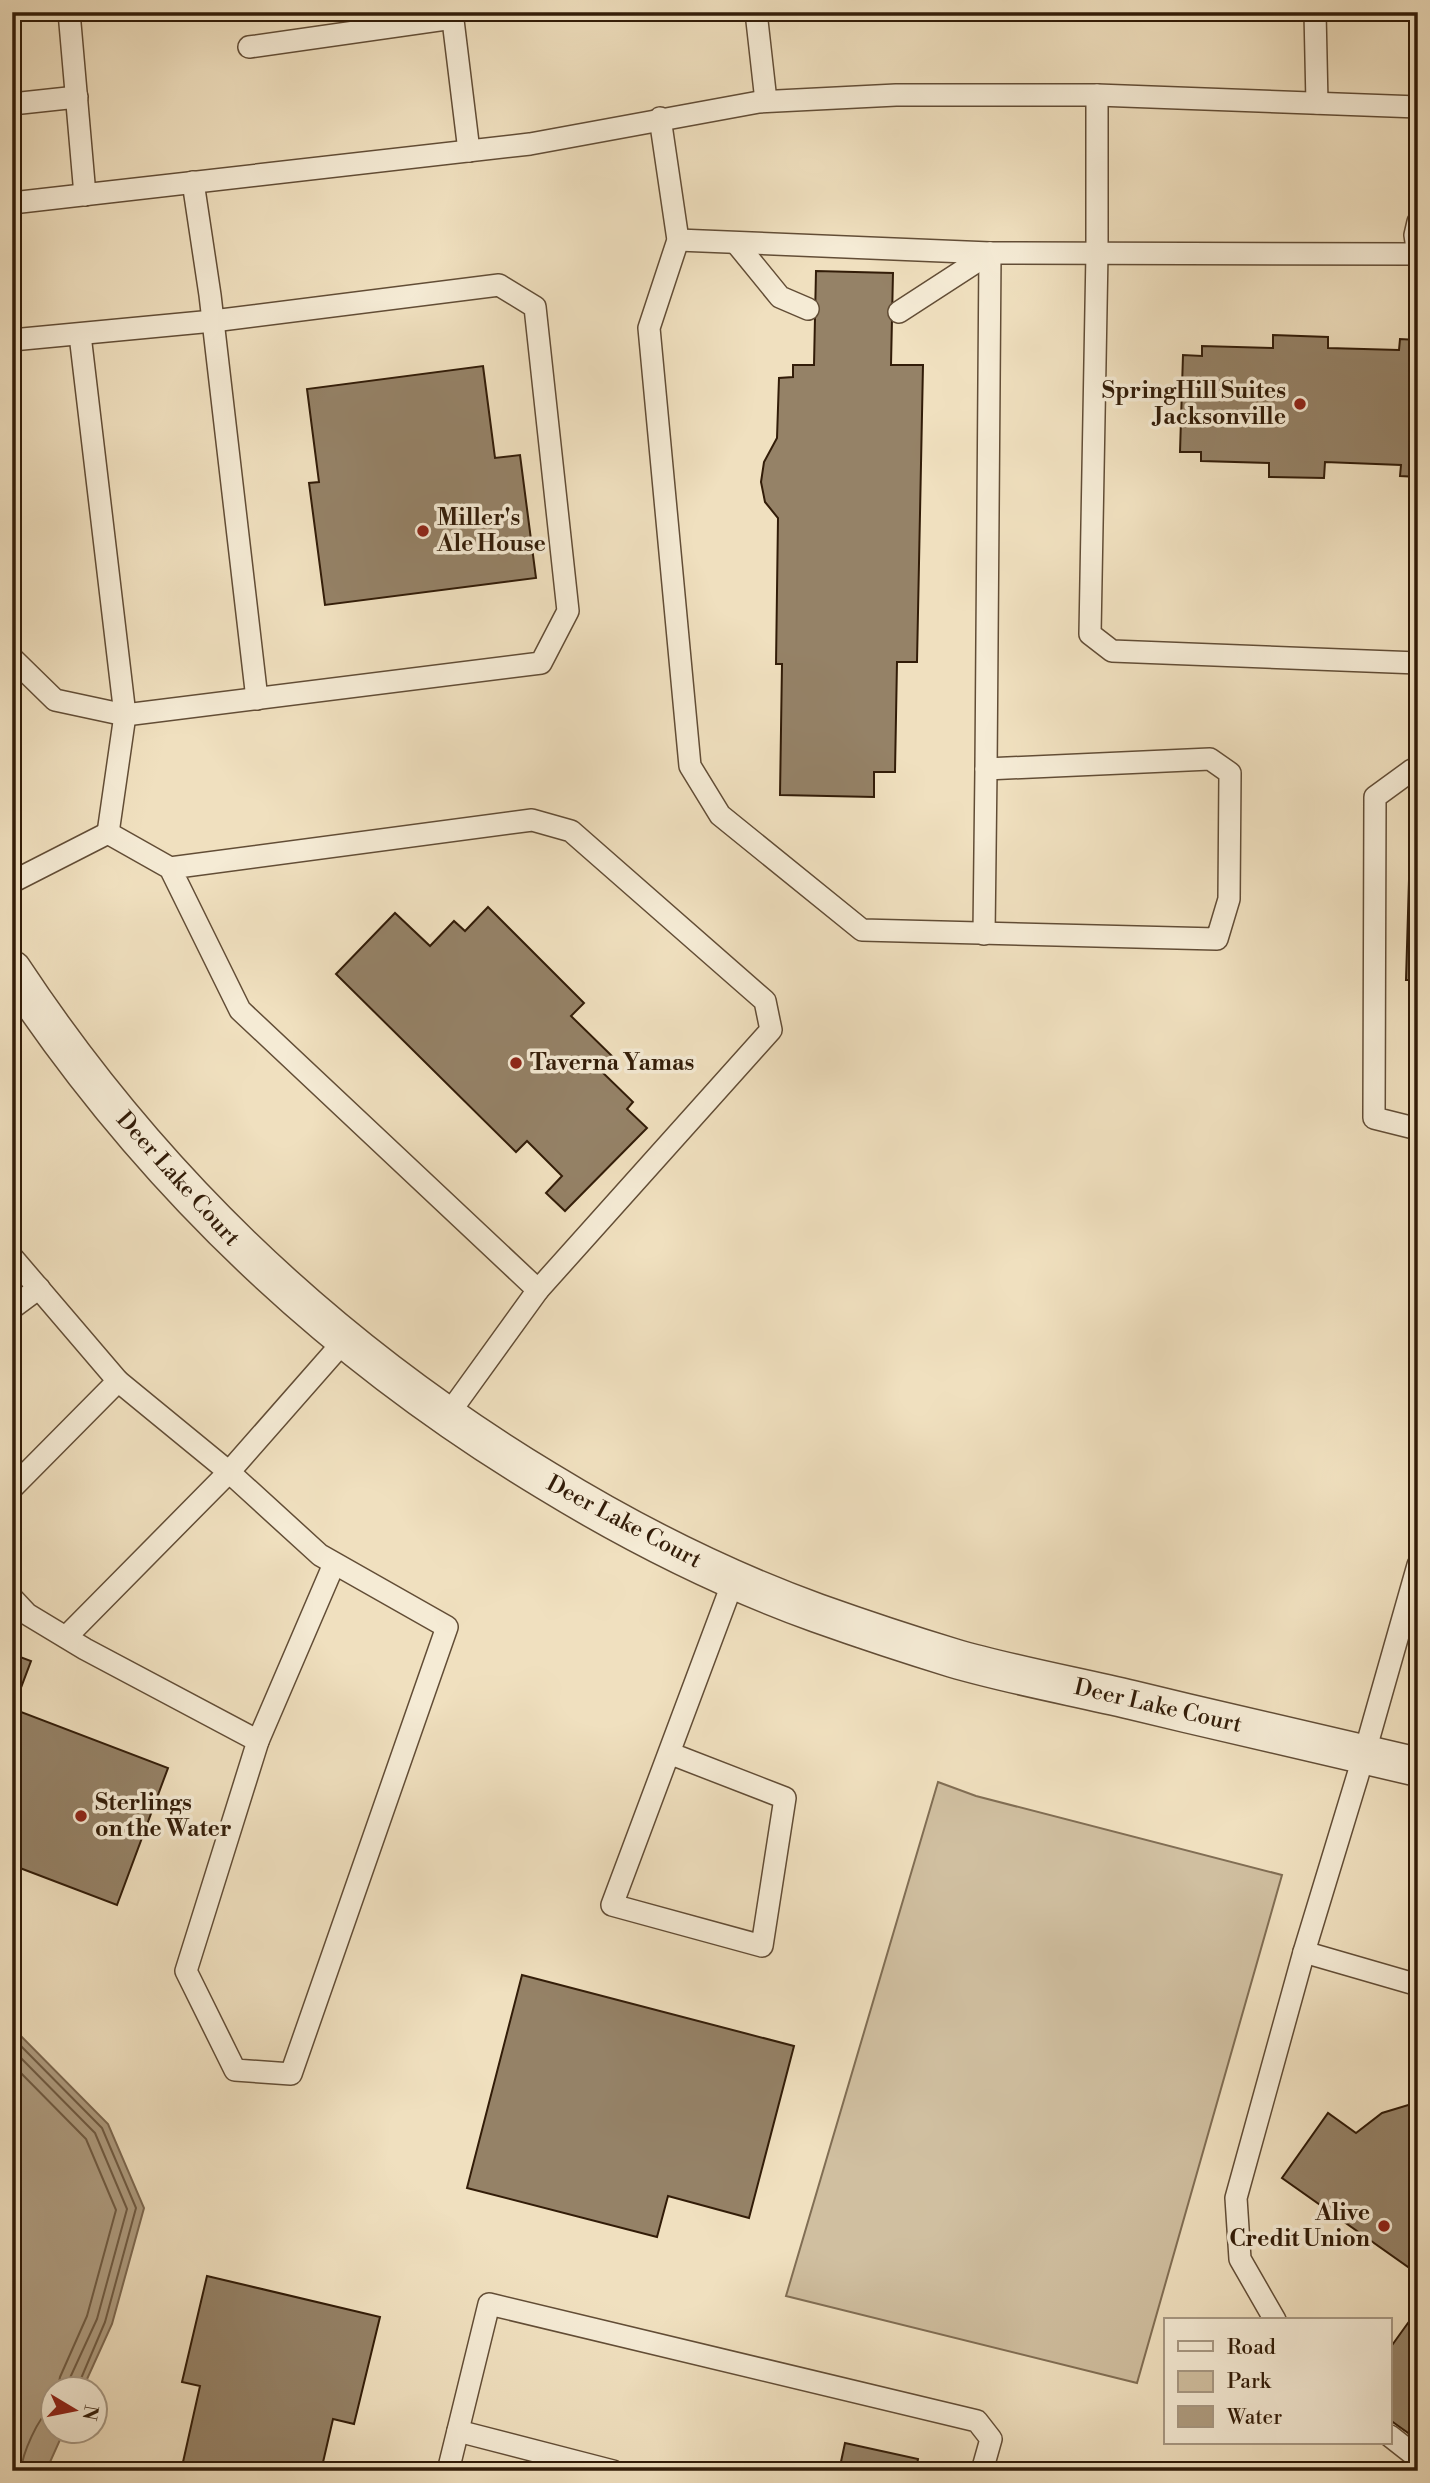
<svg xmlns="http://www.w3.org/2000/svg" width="1430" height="2483" font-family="'Libre Bodoni',serif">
  <rect width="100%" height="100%" fill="#f0e0bf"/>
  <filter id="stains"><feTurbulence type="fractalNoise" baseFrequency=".00286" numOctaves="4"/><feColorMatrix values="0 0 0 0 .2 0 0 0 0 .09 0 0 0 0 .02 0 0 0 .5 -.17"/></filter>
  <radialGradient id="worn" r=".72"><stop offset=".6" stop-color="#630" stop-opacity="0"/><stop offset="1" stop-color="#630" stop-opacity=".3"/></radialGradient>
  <polygon fill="#d0bfa0" stroke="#816e54" stroke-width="2" points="938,1782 976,1796 1282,1875 1137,2383 786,2296"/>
  <polygon fill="#af9d81" stroke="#7d6951" stroke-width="2" points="12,2027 108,2124 144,2208 112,2324 83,2388 52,2388 52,2430 64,2431 46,2471 12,2471"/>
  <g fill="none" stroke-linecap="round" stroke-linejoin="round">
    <g stroke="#705c44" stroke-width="2">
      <polyline points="12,2037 102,2128 136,2208 105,2322 77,2388"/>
      <polyline points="12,2049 95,2133 127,2209 97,2319 69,2380 68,2388"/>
      <polyline points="12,2064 86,2139 116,2210 87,2316 60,2377 58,2388"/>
      <path d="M21,2471c1,-17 17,-54 31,-64"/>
    </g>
  </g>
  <g fill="#958267" stroke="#321c08" stroke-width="2">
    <polygon points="816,271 893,273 891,365 923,365 917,662 897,662 895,772 874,772 874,797 780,795 782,664 776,664 778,518 765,502 761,482 764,462 777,438 779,378 793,377 793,365 814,365"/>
    <polygon points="1273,335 1328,337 1328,348 1399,350 1400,339 1418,340 1418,477 1400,476 1401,465 1325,462 1324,478 1269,477 1269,463 1201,461 1201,452 1180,452 1183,355 1202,356 1202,346 1273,348"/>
    <polygon points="483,366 495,458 520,455 536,578 325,605 309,483 319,482 307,389"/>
    <polygon points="1411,813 1418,813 1418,980 1406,980"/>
    <polygon points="488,907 584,1003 571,1016 612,1056 600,1070 633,1102 627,1109 647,1128 565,1211 546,1193 562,1176 527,1141 516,1152 336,974 395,913 430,946 454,921 465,931"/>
    <polygon points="12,1654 31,1661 13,1709 168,1768 117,1905 12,1865"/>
    <polygon points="522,1975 794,2046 749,2218 668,2196 657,2237 467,2188"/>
    <polygon points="1418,2102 1418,2274 1282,2178 1328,2113 1356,2133 1382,2113"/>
    <polygon points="207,2276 380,2317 354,2424 333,2419 321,2471 181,2471 200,2386 182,2382"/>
    <polygon points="1418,2309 1418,2440 1390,2420 1390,2348"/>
    <polygon points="845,2443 918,2459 916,2471 839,2471"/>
  </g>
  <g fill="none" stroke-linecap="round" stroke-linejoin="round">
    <g stroke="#624d36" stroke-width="24">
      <g id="service">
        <polyline points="69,12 85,195"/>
        <polyline points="452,12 469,151"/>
        <polyline points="756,12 766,101"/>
        <polyline points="1315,12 1317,103"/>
        <polyline points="249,47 453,18"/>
        <polyline points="1097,95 1097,253 1090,634 1112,651 1418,663"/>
        <polyline points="12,104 77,97"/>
        <polyline points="660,118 678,240 649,328 690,766 720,815 862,930 1217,939 1229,899 1230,773 1210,759 986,769 990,253 1417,254"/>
        <polyline points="193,182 210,295 257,699"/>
        <polyline points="12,203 530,144 759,102 896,95 1097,95 1418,107"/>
        <polyline points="1418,222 1415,235 1418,255"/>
        <polyline points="678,240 990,253"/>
        <polyline points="736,243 780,297 808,309"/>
        <polyline points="899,312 990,253"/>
        <polyline points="80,335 125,715 108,833"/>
        <polyline points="12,340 213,321 499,285 535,307 568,611 541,663 125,715 55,700 12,658"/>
        <polyline points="1418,770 1412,770 1375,797 1374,1118 1418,1129"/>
        <polyline points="12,882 108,833 170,868 240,1010 538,1290 771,1030 765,1001 571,831 532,820 170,868"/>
        <polyline points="984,934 986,769"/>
        <polyline points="12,1257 118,1381 12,1488"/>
        <polyline points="12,1308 39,1288"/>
        <polyline points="447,1416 538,1290"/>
        <polyline points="1418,1565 1364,1755 1304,1952 1418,1985"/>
        <polyline points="12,1598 27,1614 85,1649 258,1741 186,1971 235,2070 291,2074 447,1627 320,1555 229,1472 345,1340"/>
        <polyline points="66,1637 229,1472 118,1381"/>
        <polyline points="258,1741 334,1564"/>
        <polyline points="669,1753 785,1798 762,1946 612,1905 734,1579"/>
        <polyline points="1275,2320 1240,2259 1236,2198 1304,1952"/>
        <polyline points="458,2431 613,2471"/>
        <polyline points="1390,2436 1418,2458"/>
        <polyline points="448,2471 489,2304 977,2421 991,2439 982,2471"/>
      </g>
    </g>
    <g stroke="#624d36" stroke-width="41">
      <path id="minor" d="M12,970c140,212 318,380 535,511 85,52 176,98 270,132 45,16 90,31 136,45 58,17 120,28 179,42 95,23 190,45 286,67"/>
    </g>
    <use href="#service" stroke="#f5ebd5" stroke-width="21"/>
    <use href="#minor" stroke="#f5ebd5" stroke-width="38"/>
  </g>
  <g fill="#8f2418" stroke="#f5ebd5" stroke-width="2.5">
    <circle cx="1300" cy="404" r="7"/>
    <circle cx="423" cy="531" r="7"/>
    <circle cx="516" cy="1063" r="7"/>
    <circle cx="81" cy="1816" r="7"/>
    <circle cx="1384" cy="2226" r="7"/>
  </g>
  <g text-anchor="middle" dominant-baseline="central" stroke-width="7" stroke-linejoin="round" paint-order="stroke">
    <g font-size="23" font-weight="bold" fill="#321c08" stroke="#f5ebd5" text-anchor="start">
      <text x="1286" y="391" text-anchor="end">SpringHill Suites<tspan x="1286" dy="26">Jacksonville</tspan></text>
      <text x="437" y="518">Miller's<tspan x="437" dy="26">Ale House</tspan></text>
      <text x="530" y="1063">Taverna Yamas</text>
      <text x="95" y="1803">Sterlings<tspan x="95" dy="26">on the Water</tspan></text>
      <text x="1370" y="2213" text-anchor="end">Alive<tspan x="1370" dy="26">Credit Union</tspan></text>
    </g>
    <g font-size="23" fill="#321c08" stroke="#f5ebd5">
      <text transform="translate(178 1179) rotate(48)">Deer Lake Court</text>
      <text transform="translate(624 1522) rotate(28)">Deer Lake Court</text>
      <text transform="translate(1158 1706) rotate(13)">Deer Lake Court</text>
    </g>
  </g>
  <rect width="1430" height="2483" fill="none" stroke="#f0e0bf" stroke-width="42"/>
  <rect x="14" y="14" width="1402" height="2455" fill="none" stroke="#321c08" stroke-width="3.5"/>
  <rect x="21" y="21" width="1388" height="2441" fill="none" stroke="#321c08" stroke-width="2"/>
  <rect x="1164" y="2318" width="228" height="126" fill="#f5ebd5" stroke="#a79883" stroke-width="2"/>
  <rect x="1178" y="2341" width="35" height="10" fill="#f5ebd5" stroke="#a79883" stroke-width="2"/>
  <text x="1227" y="2354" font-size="21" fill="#321c08">Road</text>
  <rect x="1178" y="2371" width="35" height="21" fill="#d0bfa0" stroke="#a79883" stroke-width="2"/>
  <text x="1227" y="2388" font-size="21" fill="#321c08">Park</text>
  <rect x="1178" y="2406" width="35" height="21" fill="#af9d81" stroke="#a79883" stroke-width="2"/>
  <text x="1227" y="2424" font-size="21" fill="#321c08">Water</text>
  <g transform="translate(74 2410) rotate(100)"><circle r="33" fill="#f5ebd5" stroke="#a79883" stroke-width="2"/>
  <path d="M0-5L12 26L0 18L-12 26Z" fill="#8f2418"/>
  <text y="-10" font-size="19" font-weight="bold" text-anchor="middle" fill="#321c08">N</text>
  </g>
  <rect width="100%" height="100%" filter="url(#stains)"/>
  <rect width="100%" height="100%" fill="url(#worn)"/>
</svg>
